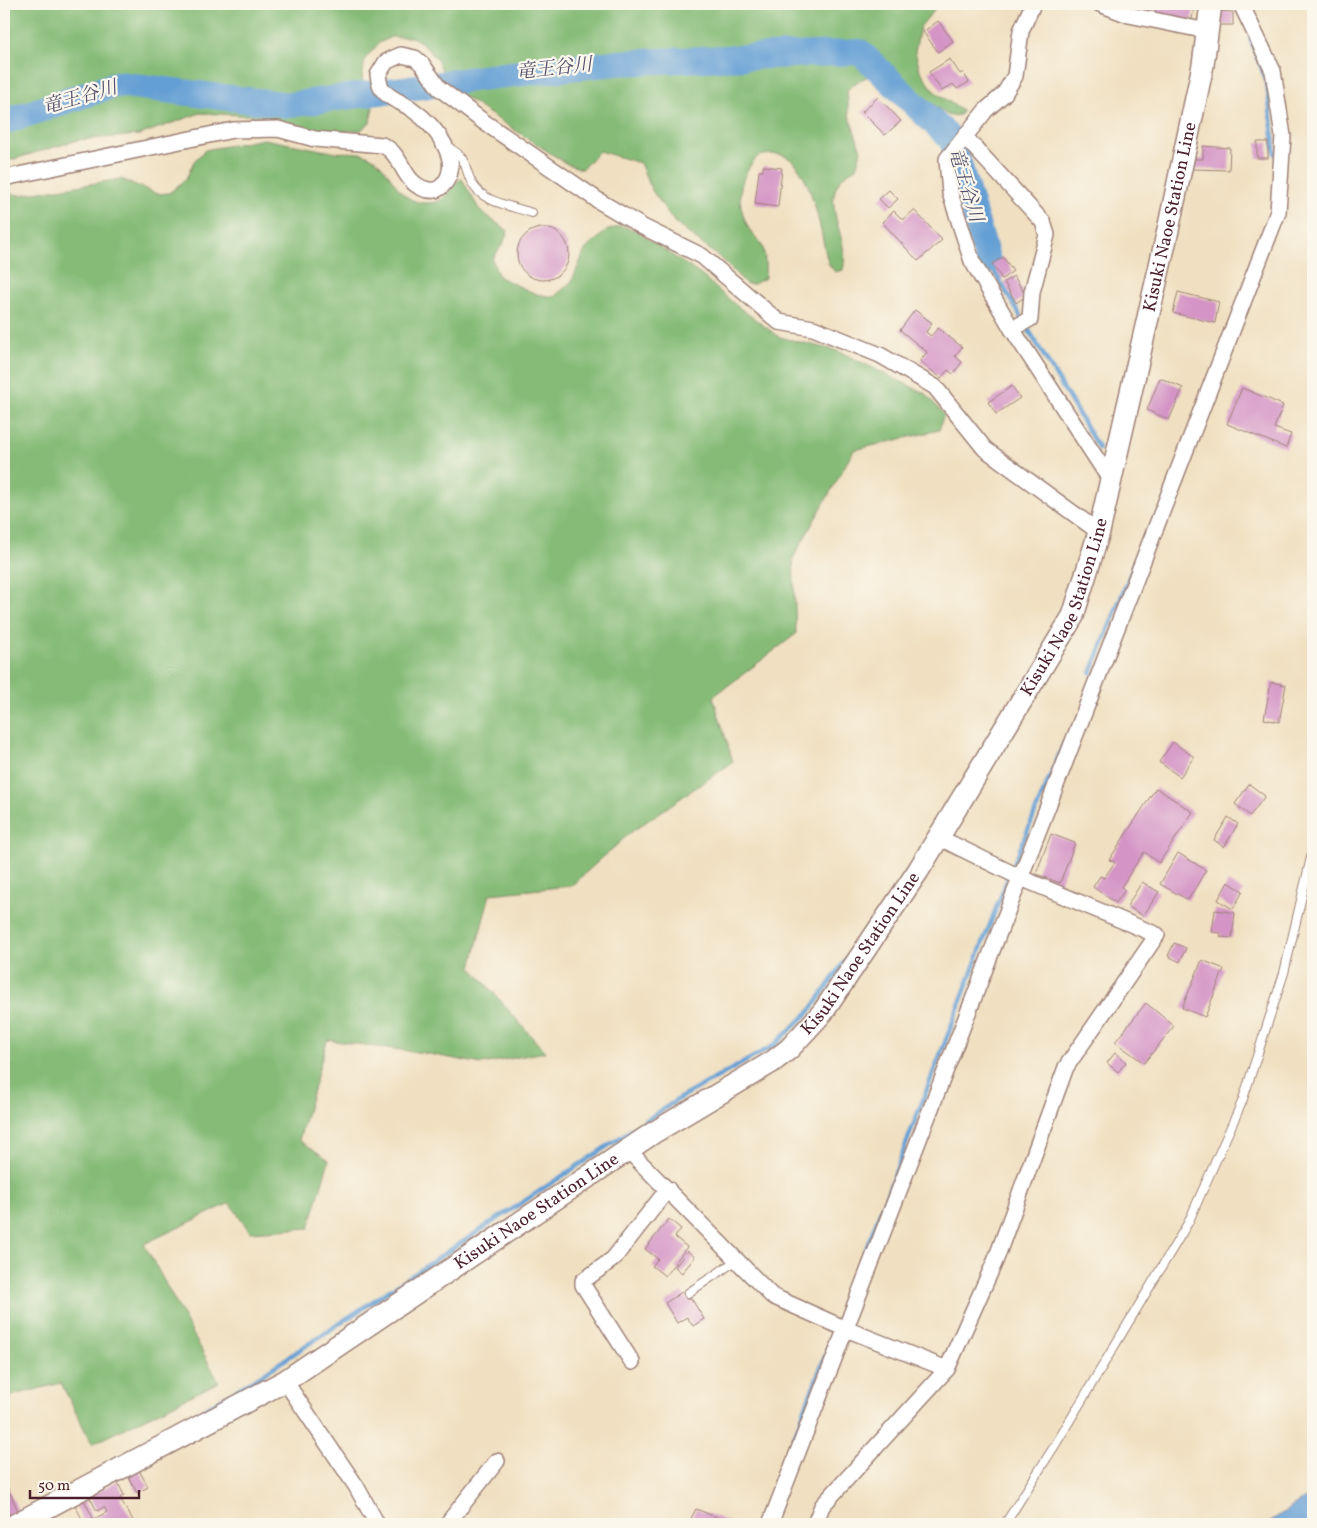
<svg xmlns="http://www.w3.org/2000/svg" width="1317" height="1528" font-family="Vollkorn,'Noto Serif JP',serif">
  <rect width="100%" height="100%" fill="#fbf7ec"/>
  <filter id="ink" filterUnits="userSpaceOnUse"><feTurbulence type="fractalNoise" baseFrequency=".02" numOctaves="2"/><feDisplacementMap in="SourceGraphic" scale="10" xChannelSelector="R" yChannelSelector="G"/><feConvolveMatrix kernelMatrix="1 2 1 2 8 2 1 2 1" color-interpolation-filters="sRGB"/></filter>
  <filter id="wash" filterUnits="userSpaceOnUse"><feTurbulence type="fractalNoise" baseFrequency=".0096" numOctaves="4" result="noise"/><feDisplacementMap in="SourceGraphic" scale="20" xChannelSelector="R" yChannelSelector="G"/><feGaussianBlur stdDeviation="1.12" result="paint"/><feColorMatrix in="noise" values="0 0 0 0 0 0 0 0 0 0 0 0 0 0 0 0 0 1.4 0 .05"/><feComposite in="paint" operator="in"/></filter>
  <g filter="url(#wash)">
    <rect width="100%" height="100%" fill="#f0e0c1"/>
    <g fill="#85bb77" stroke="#686d51">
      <path d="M4,4h935l-19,23 -5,24 5,19 14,21 28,20 -2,4 -11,1c-35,-23 -61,-64 -102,-26l2,25 12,36 -5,17c-47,24 -4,67 -13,102l-8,2 -7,-9c-7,-27 -16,-100 -46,-108 -7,-2 -17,0 -24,1 -20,22 -23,44 -10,71 3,7 11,12 14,19 4,9 3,22 3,32l-11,6h-8l-23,-24 -48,-37 -24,-34 -11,-26 -41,-12 -17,18 -15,-5 -106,-69 -16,-19 -8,-16 -16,-18 -9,-5h-21l-12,6 -14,16 -3,20 11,28 -3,15 -9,8 -31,2 -25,-3 -46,-13 -59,-3 -61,22 -61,5 -74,22z"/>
      <path d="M264,139c23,4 45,9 68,13 11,1 25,-1 35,3 26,10 26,47 59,48 24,1 22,-19 36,-24l18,32 28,20 -5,13 -11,15 7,18 37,17 18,3 18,-16 13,-31 21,-19 14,-5 15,4 66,45 36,31 42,31 59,14 88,43 18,20 -5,16 -85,20 -61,108 3,76 -83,63 20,65 -103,71 -59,53 -81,8 -19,73 74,85 -63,12 -58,-11 -97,-13 -28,100 30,20 -20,68 -59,4 -20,-29 -86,41 75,138 -127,62 -31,-61 -50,13 -7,15v-1218l17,2 100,-16 37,15 11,-1 17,-14 8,-18 11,-11z"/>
    </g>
    <polygon fill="#649fd4" stroke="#575f80" points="1313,1493 1313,1524 1266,1524"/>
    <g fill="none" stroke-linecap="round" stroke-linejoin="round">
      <g stroke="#649fd4" stroke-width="4.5">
        <polyline points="1250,38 1267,83 1275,154"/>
        <polyline points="988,261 1099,449"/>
        <polyline points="1091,673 1146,534"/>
        <polyline points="165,1433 260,1376 680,1098 773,1046 810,1011 847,958"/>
        <polyline points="761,1524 1005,885 1064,743"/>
      </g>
      <polyline stroke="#649fd4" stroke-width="26" points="4,122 117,84 288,105 495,76 615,63 860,52 952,140 988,261"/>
    </g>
    <g id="blocks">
      <g fill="#d494c6">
        <polygon points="1157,4 1195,4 1191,23 1154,16"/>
        <polygon points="1219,11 1233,12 1233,25 1218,25"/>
        <polygon points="938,21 953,41 938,52 923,32"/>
        <polygon points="950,59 960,74 963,72 969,82 957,89 953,84 942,91 929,72"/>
        <polygon points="878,97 901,121 885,135 862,112"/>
        <rect x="1257" y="142" width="11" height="16"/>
        <polygon points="1203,146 1230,148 1229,170 1191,169 1192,159 1203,159"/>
        <polygon points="763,166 782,168 778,207 755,204 759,171 763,171"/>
        <polygon points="889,190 898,199 888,208 879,199"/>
        <polygon points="914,210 942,240 918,261 882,222 894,211 903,220"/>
        <circle cx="543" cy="254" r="26"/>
        <polygon points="1003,257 1013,271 1002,279 992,264"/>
        <polygon points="1014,276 1026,296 1016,303 1004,282"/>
        <polygon points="1178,292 1219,302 1215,323 1173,313"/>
        <polygon points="915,310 932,323 926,332 931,336 938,328 962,347 955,356 962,362 953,374 948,370 941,378 920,361 927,352 900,330"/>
        <polygon points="1160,378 1183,388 1169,420 1147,410"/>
        <polygon points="1012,386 1020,398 996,414 988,402"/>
        <polygon points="1242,388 1283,405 1274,428 1291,434 1286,448 1227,424"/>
        <polygon points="1271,682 1286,685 1279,722 1264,719"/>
        <polygon points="1173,742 1194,757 1180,777 1159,762"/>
        <polygon points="1249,784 1265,796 1250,816 1235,804"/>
        <polygon points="1156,788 1193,812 1159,863 1144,852 1121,887 1125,890 1116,903 1093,887 1100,876 1104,878 1115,862 1109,860"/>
        <polygon points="1228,817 1238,824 1224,847 1214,840"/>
        <polygon points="1051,834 1075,843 1060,883 1036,874"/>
        <polygon points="1178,853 1206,870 1188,900 1160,884"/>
        <polygon points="1142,882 1159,892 1143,916 1127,906"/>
        <polygon points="1228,882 1243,891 1233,909 1218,900"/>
        <polygon points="1215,910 1235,913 1232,938 1220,937 1221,933 1212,932"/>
        <polygon points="1174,943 1186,948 1180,962 1168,956"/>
        <polygon points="1202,960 1224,969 1205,1017 1182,1008"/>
        <polygon points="1146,1003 1174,1026 1144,1063 1115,1042"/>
        <polygon points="1115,1053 1126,1062 1118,1072 1107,1063"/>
        <polygon points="669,1219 681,1229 675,1237 687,1247 665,1276 652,1266 658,1259 645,1249"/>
        <polygon points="687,1251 695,1257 682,1273 675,1267"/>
        <polygon points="682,1292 687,1300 691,1298 704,1319 693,1326 687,1317 677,1323 665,1303"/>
        <polygon points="138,1468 148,1487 137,1493 127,1474"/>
        <polygon points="4,1479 18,1511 4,1517"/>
        <polygon points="117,1481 124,1495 120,1498 135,1524 94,1524 92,1520 107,1512 104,1507 97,1511 89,1496"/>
        <polygon points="84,1500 93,1518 86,1521 88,1524 78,1524 83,1521 75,1505"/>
        <polygon points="696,1509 734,1524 688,1524"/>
      </g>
    </g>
  </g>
  <g filter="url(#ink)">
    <use href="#blocks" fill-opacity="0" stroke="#9d8076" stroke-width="1"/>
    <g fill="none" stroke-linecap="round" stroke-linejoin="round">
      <g stroke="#9d8076" stroke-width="10">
        <g id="lane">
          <path d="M447,147c25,11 15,27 30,43 12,13 38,17 55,23"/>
          <polyline points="688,1293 737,1260"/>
          <polyline points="1005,1524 1057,1442 1188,1223 1242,1102 1284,973 1313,849"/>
        </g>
      </g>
      <g stroke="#9d8076" stroke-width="18">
        <g id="street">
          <polyline points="1033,4 1021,31 1015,76 1004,94 986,110 947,159 950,193 972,261 1012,329 1111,481"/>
          <polyline points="1100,4 1129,15 1207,31"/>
          <polyline points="965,137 1043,222 1047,235 1032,292 1030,319 1012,329"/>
          <path d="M4,178l229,-48 45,-1 37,10 67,6c20,8 20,35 40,43 7,3 14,4 20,-2 24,-24 -8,-61 -29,-76 -10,-8 -23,-10 -31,-21 -3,-4 -3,-9 -4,-14l8,-13 8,-4 7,-3 14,3 7,6 17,24 45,34 115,79 44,26 59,29 77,66 34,6 67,27 55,32 50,62 114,83"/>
          <polyline points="628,1150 772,1296 846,1329 947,1369"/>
          <polyline points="632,1362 583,1285 583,1281 613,1259 668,1189"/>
          <polyline points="285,1381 356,1486 377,1524"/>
          <polyline points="447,1524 497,1461"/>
          <polyline points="770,1524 1278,212 1283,136 1273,71 1241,4"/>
          <polyline points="815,1524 822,1506 947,1369 996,1259 1066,1067 1157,935 1021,878 940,838"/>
        </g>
      </g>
      <g stroke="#9d8076" stroke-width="24">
        <g id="secondary">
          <path id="s1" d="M16,1524l269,-143 368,-248 119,-71 17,-13 34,-37 95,-141 155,-255 26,-84 69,-302 35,-165 8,-61"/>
        </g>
      </g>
      <use href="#lane" stroke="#fff" stroke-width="8"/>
      <use href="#street" stroke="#fff" stroke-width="15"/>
      <use href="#secondary" stroke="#fff" stroke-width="21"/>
    </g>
  </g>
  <g text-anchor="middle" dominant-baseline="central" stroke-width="4.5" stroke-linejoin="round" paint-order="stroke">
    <g font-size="18" fill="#4a1f2b" stroke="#fbf7ec">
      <text stroke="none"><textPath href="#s1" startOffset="1838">Kisuki Naoe Station Line</textPath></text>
      <text stroke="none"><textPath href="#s1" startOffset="1432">Kisuki Naoe Station Line</textPath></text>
      <text stroke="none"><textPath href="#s1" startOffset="1028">Kisuki Naoe Station Line</textPath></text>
      <text stroke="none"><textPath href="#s1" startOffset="608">Kisuki Naoe Station Line</textPath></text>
    </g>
    <g font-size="19" font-style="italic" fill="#54526f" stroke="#fbf7ec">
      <text transform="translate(554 69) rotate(-6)">竜王谷川</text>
      <text transform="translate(80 98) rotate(-16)">竜王谷川</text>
      <text transform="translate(965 185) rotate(73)">竜王谷川</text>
    </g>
  </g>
  <rect width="1317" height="1528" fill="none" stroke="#fbf7ec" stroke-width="20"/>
  <path d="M30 1490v8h109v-8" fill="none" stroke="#4a1f2b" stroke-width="2.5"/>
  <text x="38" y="1490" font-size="15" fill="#4a1f2b" stroke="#fbf7ec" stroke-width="4" paint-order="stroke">50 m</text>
</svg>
